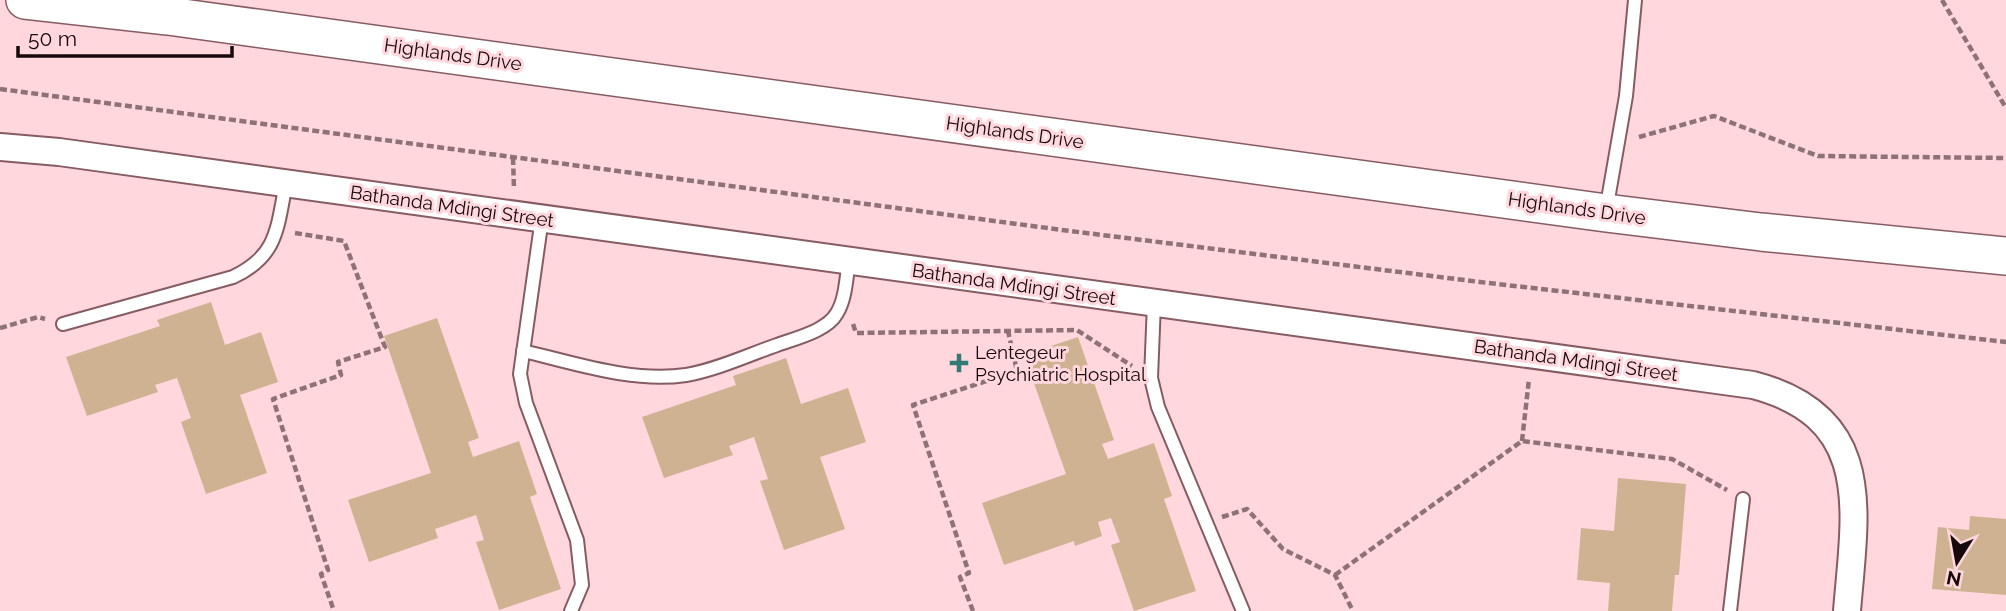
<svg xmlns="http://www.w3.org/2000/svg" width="2006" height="611" font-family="Raleway,sans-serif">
  <rect width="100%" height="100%" fill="#ffd7dd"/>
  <g fill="#cfb292">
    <polygon points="211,302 225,345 261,332 278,382 240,395 267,473 206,494 181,422 191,418 177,378 155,385 158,392 87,416 66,357 160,326 157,320"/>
    <polygon points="437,318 479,438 468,442 473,457 519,441 537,494 530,497 561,589 499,610 476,542 484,540 476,515 435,529 438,538 369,562 348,500 431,473 384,336"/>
    <polygon points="1078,337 1114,440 1102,444 1108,459 1154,443 1172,496 1164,499 1196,591 1134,611 1111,545 1120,542 1111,518 1098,522 1102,536 1075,546 1074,541 1004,565 982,503 1066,474 1024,355"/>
    <polygon points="786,358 801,404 848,388 866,442 820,457 845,529 784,550 760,481 768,479 754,437 729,446 733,455 664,478 642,417 736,385 733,376"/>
    <polygon points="1618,478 1686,484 1679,575 1675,575 1672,611 1608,611 1610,583 1577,580 1581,528 1614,531"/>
    <polygon points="1970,516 2006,519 2006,595 1932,589 1938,527 1969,530"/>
  </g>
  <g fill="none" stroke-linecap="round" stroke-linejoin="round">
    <g stroke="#865c63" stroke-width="16">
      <g id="service">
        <polyline points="1606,211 1626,96 1635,0"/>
        <polyline points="542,218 520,374 526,403 577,540 582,585 571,611"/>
        <polyline points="1154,303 1151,378 1158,407 1243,611"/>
        <path d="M63,324l170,-47c45,-21 44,-49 53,-94"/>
        <path d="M523,351c52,12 109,32 163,24 30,-5 62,-20 91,-30 19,-7 50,-14 60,-32 9,-15 9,-35 12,-52"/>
        <polyline points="1730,611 1743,499"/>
      </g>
    </g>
    <g stroke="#865c63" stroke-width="30">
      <path id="minor" d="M0,147l59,5 1694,233c123,32 102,127 94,226"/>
    </g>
    <g stroke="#865c63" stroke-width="40">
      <polyline id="secondary" points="25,0 168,16 1606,213 1761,232 2006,256"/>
    </g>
    <g stroke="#8e7277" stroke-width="4.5" stroke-dasharray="7 3.5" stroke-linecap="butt">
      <polyline points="1942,0 2006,108"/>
      <polyline points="0,89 1070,231 1480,282 2006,342"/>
      <polyline points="1639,137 1714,116 1818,156 2006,158"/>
      <polyline points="513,158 514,189"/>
      <polyline points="295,233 344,241 385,347 338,362 341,375 273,399 328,570 321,574 334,611"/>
      <polyline points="853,324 856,333 1077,330 1132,366"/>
      <polyline points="0,328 38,317 45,319"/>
      <polyline points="1522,441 1529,379"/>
      <polyline points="1222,517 1247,509 1283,549 1335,575 1353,611"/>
      <polyline points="1335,575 1522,441 1672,459 1727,490"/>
      <polyline points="973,611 960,577 969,573 913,405 1017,371 1008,331"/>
    </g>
    <use href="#service" stroke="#fff" stroke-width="12"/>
    <use href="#minor" stroke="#fff" stroke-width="26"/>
    <use href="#secondary" stroke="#fff" stroke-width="37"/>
  </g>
  <path fill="#327b75" stroke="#ffd7dd" stroke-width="2.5" d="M955.5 352.5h7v7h7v7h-7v7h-7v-7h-7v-7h7z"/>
  <g text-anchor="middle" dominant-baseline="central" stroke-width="6" stroke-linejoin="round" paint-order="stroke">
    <g font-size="19" fill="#17080b" stroke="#ffd7dd">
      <text transform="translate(453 54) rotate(8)">Highlands Drive</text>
      <text transform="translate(1015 132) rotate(8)">Highlands Drive</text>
      <text transform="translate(452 206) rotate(8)">Bathanda Mdingi Street</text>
      <text transform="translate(1577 208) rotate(8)">Highlands Drive</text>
      <text transform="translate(1014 284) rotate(8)">Bathanda Mdingi Street</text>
      <text transform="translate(1576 360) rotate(8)">Bathanda Mdingi Street</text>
    </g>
    <g font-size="19" fill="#17080b" stroke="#ffd7dd" text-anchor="start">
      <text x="975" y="352">Lentegeur<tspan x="975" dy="22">Psychiatric Hospital</tspan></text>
    </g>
  </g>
  <g transform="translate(1957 562) rotate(191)" stroke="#ffd7dd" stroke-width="5" paint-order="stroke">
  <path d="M0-5L12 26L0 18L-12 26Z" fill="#17080b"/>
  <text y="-10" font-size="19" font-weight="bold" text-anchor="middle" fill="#17080b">N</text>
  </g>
  <path d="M18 46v10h214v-10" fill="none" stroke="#17080b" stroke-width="3.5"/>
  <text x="28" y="46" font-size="21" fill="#17080b" stroke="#ffd7dd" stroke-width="5" paint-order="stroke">50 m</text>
</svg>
